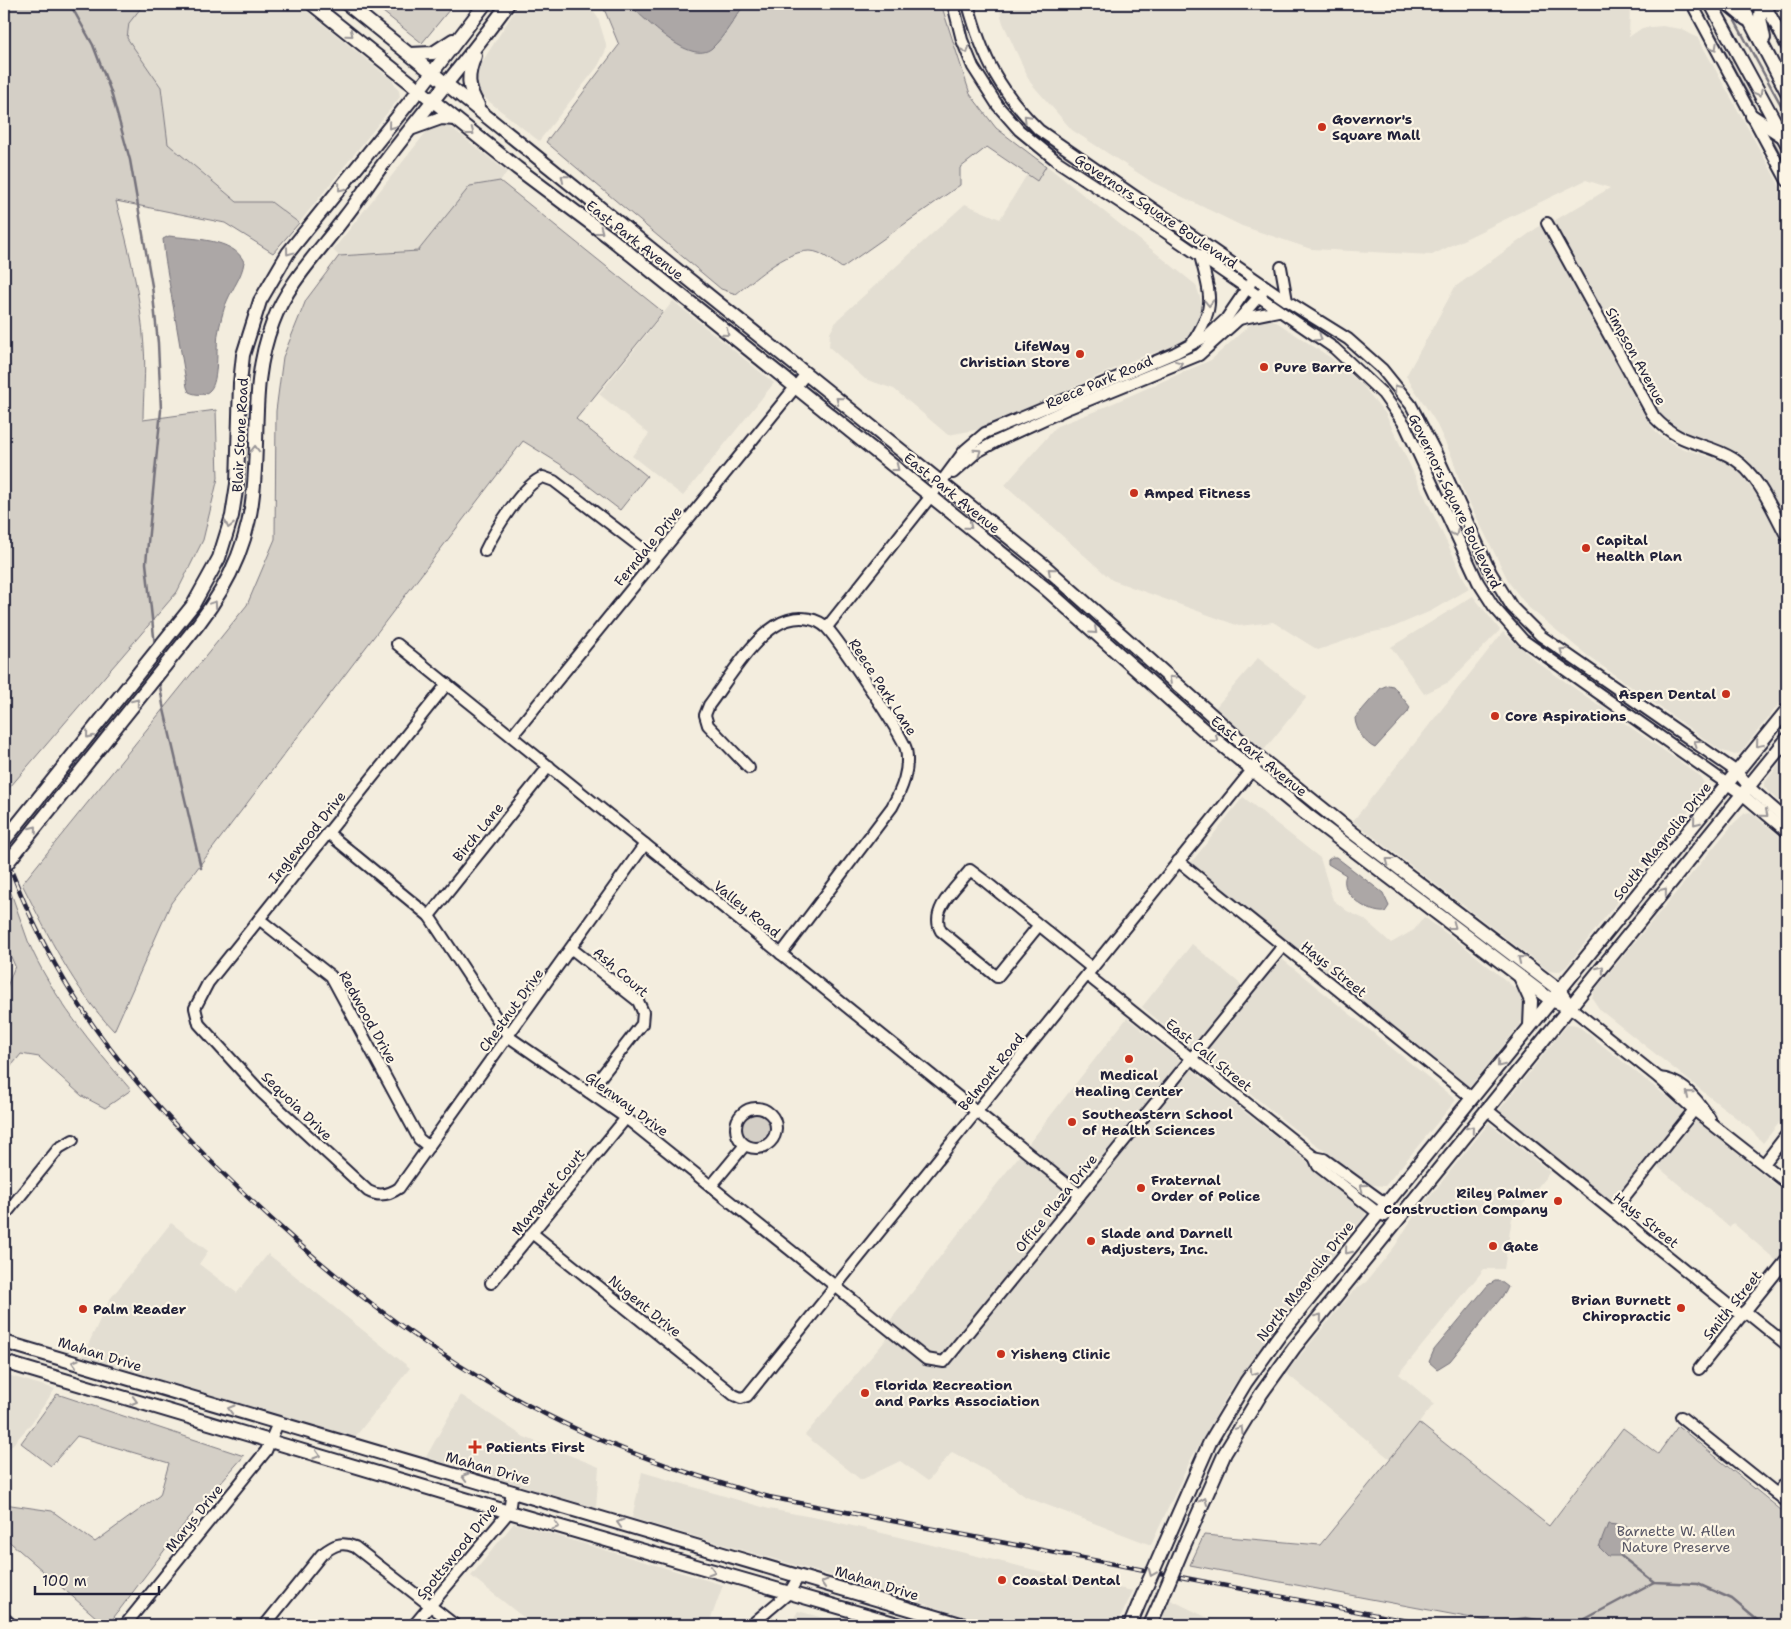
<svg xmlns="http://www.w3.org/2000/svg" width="1791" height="1629" font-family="'Shantell Sans',sans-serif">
  <rect width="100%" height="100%" fill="#f3edde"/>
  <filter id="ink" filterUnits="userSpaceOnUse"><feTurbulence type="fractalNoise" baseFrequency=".02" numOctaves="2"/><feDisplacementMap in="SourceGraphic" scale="10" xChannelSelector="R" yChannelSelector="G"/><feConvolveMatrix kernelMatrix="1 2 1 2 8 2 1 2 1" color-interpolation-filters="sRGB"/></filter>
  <g filter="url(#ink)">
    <g fill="#e3ded2">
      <polygon points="144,4 298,4 393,81 399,91 400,97 299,223 271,202 237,202 167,144 161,87 127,38 129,23"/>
      <polygon points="519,4 588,4 598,18 606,44 606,50 598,66 539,141 482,96 475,85 477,70"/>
      <polygon points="998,4 1630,4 1629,37 1642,28 1662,26 1681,29 1698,38 1787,199 1787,521 1756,470 1744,456 1684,434 1671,427 1662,418 1552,222 1610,188 1586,180 1432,255 1311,249 1242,226 1152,182 1072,130 1030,82 1003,23"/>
      <polygon points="441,125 452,128 507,172 500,181 470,186 418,251 339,256 333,250 427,131 435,126"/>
      <polygon points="1037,158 1196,285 1203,306 1201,325 1185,343 1140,357 981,429 948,435 894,389 865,379 829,347 830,333 837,320 965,204 1000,219"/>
      <polygon points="1541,225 1648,422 1659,435 1678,447 1726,462 1737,469 1757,495 1787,551 1787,694 1740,753 1735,755 1720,750 1588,656 1528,607 1510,584 1462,488 1452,457 1435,421 1406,376 1455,287"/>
      <polygon points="673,301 774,383 683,496 632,456 649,434 599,394"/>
      <polygon points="1263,319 1272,319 1331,358 1362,385 1385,413 1469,589 1431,611 1389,629 1368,633 1318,650 1273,622 1239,626 1112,580 1005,485 1057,426 1093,412 1211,360 1253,322"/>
      <polygon points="1473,596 1500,630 1449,682 1424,694 1391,647"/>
      <polygon points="1503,632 1537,662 1699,775 1707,788 1566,967 1558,972 1549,971 1353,821"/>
      <polygon points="1258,658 1307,697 1264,750 1215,708"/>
      <polygon points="1787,755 1787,808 1764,787 1765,782"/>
      <polygon points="1243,797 1320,858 1333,900 1347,911 1364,919 1391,943 1414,930 1424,917 1465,947 1522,994 1525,1015 1521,1023 1470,1087 1464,1085 1190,864"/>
      <polygon points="1750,812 1787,842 1787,1113 1763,1143 1749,1128 1600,1010 1592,998 1594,991 1734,823 1745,813"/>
      <polygon points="1192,944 1244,987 1192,1048 1142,1007"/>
      <polygon points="1282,959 1456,1100 1385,1186 1372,1185 1293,1128 1204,1056 1204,1053"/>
      <polygon points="1127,1018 1361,1205 1366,1213 1364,1217 1281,1319 1229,1392 1190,1461 1151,1545 1026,1497 998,1477 952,1452 928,1481 900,1461 861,1480 805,1435 896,1328 889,1322"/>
      <polygon points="1568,1024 1577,1025 1685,1111 1611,1202 1593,1192 1500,1112 1500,1109"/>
      <polygon points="1696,1120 1787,1194 1787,1251 1778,1262 1733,1223 1729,1227 1657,1166"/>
      <polygon points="1489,1123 1550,1172 1512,1218 1504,1269 1484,1269 1399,1374 1434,1404 1390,1459 1286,1373 1352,1292 1366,1282 1395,1246 1414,1216"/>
      <polygon points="171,1223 208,1251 199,1264 237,1293 268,1254 410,1368 355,1437 82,1357 110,1299"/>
      <polygon points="4,1374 55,1389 30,1425 4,1454"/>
      <polygon points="461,1395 524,1437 599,1467 596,1508 426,1457"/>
      <polygon points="642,1472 769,1509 828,1520 1064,1577 1133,1591 1117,1625 990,1625 888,1592 632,1518"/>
      <polygon points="514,1523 723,1585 709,1624 533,1625 471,1576"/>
      <polygon points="1169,1599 1204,1616 1228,1625 1158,1625"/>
      <polygon points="798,1611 849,1625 790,1625"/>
    </g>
    <g fill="#d4cfc6" stroke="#7b7880">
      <path d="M4,4h42l3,6 5,-6h90l-15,19 -2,15 34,49 7,57 69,58h34l28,21 -26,30 -48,-30 -109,-22c13,48 25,96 28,146 2,24 -1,49 -1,73l73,-10 2,68 -15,62 -26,52 -173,202z"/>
      <polygon points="373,4 454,4 422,43"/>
      <path d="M602,4h339l29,90 26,34 50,38 -9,15 -50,-34 -27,21v17l-118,83c-7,-5 -15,-11 -23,-15 -25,-11 -65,27 -83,41l-15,-5 -175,-147 73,-97z"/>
      <path d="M500,181l163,131 -87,107 71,57 -27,34 -60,-46 -37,-23 -352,462 -57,128c-41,-43 -65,-94 -92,-147l225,-279 28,-66 1,-128 7,-54 23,-57 33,-44 79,-5 52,-65z"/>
      <path d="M10,890c6,17 12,34 18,51 24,56 64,104 103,149l-26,18 -23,-12 -43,-39 -18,-3 -17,21v-81l11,-28 -11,-25v-40z"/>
      <circle cx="757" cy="1130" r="16"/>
      <polygon points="57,1394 244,1456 188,1519 108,1625 105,1625 4,1537 4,1501 11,1505 52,1511 95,1542 160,1495 169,1463 77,1436 51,1466 21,1443"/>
      <polygon points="1419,1423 1549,1526 1623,1428 1658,1454 1678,1426 1787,1515 1787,1625 1509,1625 1190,1565 1204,1535 1320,1545"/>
    </g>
    <g fill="#aca7a6" stroke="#75727b">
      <path d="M628,4h117c-10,13 -20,32 -33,44 -22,19 -67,-30 -84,-44z"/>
      <path d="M169,236c22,3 65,2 75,26 -2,15 -11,25 -17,39 -4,9 -7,23 -9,33 -2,14 1,47 -8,56 -5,6 -15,5 -21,2l-2,-5 -22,-129 -2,-19z"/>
      <path d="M1388,685l5,1 17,21 -2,5 -33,36c-10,-4 -20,-20 -20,-30l26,-30z"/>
      <path d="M1332,857h4l47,36 6,13 -4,6c-17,2 -47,-19 -39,-37l-18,-11v-4z"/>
      <polygon points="1495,1281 1500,1281 1508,1287 1505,1293 1450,1361 1437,1369 1429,1362 1434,1350 1488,1285"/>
      <polygon points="1608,1524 1626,1526 1630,1532 1621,1556 1608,1556 1599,1547"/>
    </g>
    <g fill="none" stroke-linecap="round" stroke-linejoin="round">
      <g stroke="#75727b" stroke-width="2.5">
        <polyline points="70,4 93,45 111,92 130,160 152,286 158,343 161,410 146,563 155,646"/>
        <polyline points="1735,21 1787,116"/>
        <polyline points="1714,32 1753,104"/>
        <polyline points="1773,141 1787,167"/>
        <polyline points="159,679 163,705 201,868"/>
        <polyline points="1621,1556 1654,1582 1698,1584 1732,1599 1763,1625"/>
        <polyline points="1446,1624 1453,1625"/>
        <polyline points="1480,1625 1526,1618 1562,1625"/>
        <polyline points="1574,1625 1654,1582"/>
      </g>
      <g stroke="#22223b" stroke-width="14">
        <g id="minor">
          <polyline points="953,4 962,40 973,67 998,106 1019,130 1057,161 1165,232 1334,348 1383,394 1405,425 1478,582 1494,607 1523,640 1743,795 1787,832"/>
          <path d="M968,4c15,55 31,86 71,126l248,171 61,38 34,30 29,36 25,48 55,120 21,34 29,29 196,136 12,15 38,33"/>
          <polyline points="1692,4 1787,181"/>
          <polyline points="1765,4 1787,47"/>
          <path d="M1547,223l107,194c29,31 49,23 80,42 25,16 39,53 53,78"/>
          <polyline points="1281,267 1287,301"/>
          <polyline points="1239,319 1278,311"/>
          <path d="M1192,343c25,-37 18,-47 8,-88"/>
          <polyline points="953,473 977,452 997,441 1069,408 1199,355 1238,320 1262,293"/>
          <path d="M485,551c9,-19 38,-67 58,-74l11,4 102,78"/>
          <polyline points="827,627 931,496 965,450 985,433 1175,353 1209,335 1226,319 1250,284"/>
          <polyline points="397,644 1080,1195"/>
          <path d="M447,684l-239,299 -13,25 4,16 62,68 107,99c11,6 21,4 31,-3l246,-344"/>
          <polyline points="512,736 806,374"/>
          <path d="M749,768l-41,-43 -3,-10 4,-10c19,-25 48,-76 79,-85 13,-4 29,-2 39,8 12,13 75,106 79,121 4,21 -4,40 -14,58l-111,147"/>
          <polyline points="328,833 429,916 509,1037 626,1118 926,1359 944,1362 1283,946"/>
          <polyline points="1178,861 1472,1098"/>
          <polyline points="429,916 549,766"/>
          <polyline points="259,919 331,976 419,1139 429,1147"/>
          <path d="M1039,925l-42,52 -56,-46c-12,-21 16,-44 29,-61l16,12 106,86"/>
          <polyline points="572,949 638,1001 643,1012 642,1024 589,1092"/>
          <polyline points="1087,975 1314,1157 1324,1159 1386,1204 1397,1221"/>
          <polyline points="1570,1007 1659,1078 1694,1110 1787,1183"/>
          <path d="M1659,1078c22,1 40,23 51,41"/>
          <circle cx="756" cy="1128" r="20"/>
          <polyline points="1486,1109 1742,1316"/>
          <polyline points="1314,1157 1318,1166 1378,1213 1385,1216"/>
          <polyline points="1764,1164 1787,1134"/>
          <polyline points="711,1186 745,1145"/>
          <polyline points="1613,1211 1694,1110"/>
          <polyline points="4,1216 59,1148 73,1140"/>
          <polyline points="532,1233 734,1395 741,1398 747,1396 1261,759"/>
          <polyline points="491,1283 626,1118"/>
          <polyline points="1745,1311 1787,1345"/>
          <polyline points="1699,1369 1787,1259"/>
          <polyline points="1681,1417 1787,1502"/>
          <polyline points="1777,1494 1787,1481"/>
          <polyline points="4,1618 12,1625"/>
          <polyline points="125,1625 266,1451 278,1423"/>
          <path d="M265,1625l57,-71c12,-9 19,-13 33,-7l100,78"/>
          <polyline points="414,1625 509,1512 512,1491"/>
          <polyline points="751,1625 789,1593 799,1576"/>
        </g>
      </g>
      <g stroke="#22223b" stroke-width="16">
        <g id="major">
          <polyline points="312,4 517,168 609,237 1045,588 1206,732 1306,814 1551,1000 1570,1007"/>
          <polyline points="347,4 1042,564 1261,759 1353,833 1559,990 1570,1007"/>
          <polyline points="1711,4 1787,144"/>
          <polyline points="1728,4 1746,19"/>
          <polyline points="1741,4 1787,92"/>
          <polyline points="1761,4 1760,18 1764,38"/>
          <polyline points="410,54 433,53 453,40"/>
          <path d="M475,56c-8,19 -8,31 3,49"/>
          <polyline points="1752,116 1781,135"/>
          <polyline points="413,128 441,118 455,119"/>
          <path d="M184,642c37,-44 63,-89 69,-148 7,-60 -3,-113 20,-172 15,-40 47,-71 72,-105 12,-15 22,-31 33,-46 42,-57 89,-110 130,-167"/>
          <polyline points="4,841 193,605 219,558 232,516 237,484 240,383 243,355 260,301 288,253 419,90 485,4"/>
          <polyline points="1521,979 1531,1001 1530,1026"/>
          <polyline points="4,1342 964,1625"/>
          <polyline points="4,1362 509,1512 901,1625"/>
          <polyline points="1165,1544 1210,1442 1246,1382 1279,1336 1787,710"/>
          <polyline points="1183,1548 1225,1453 1261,1394 1294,1348 1787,739"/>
          <polyline points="1130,1625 1140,1601"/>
          <polyline points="1150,1625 1159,1605"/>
        </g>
      </g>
      <use href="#minor" stroke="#fcf5e5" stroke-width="10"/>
      <use href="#major" stroke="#fcf5e5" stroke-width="12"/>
      <g stroke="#22223b" stroke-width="4.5">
        <path id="rail" d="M4,851c50,140 122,229 228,331 105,102 220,192 355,252 59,26 120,46 182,63l658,128"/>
      </g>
      <use href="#rail" stroke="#fcf5e5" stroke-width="2.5" stroke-dasharray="8" stroke-linecap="butt"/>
      <g stroke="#22223b" stroke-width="16" stroke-linecap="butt">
        <g id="major-bridge">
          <polyline points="4,867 184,642"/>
          <polyline points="1140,1601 1165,1544"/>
          <polyline points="1159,1605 1183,1548"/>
        </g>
      </g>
      <use href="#major-bridge" stroke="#fcf5e5" stroke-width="12"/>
    </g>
    <defs><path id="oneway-chevron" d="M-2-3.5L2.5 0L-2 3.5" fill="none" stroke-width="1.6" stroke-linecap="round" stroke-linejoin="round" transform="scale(1.25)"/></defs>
    <g stroke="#9a9698">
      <use href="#oneway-chevron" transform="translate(350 34) rotate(39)"/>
      <use href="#oneway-chevron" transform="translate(1714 47) rotate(61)"/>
      <use href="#oneway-chevron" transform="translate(966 50) rotate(68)"/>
      <use href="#oneway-chevron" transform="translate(1759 93) rotate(61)"/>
      <use href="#oneway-chevron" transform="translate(1027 118) rotate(-135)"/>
      <use href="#oneway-chevron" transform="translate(391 126) rotate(129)"/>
      <use href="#oneway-chevron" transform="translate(471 132) rotate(38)"/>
      <use href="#oneway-chevron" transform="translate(564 178) rotate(-140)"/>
      <use href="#oneway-chevron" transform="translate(341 188) rotate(129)"/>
      <use href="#oneway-chevron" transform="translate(600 231) rotate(37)"/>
      <use href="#oneway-chevron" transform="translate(289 252) rotate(127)"/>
      <use href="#oneway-chevron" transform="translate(1209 303) rotate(88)"/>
      <use href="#oneway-chevron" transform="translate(726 333) rotate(39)"/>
      <use href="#oneway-chevron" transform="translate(1319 338) rotate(34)"/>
      <use href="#oneway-chevron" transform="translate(1179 364) rotate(-22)"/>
      <use href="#oneway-chevron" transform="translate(1397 388) rotate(-129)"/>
      <use href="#oneway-chevron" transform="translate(839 400) rotate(-141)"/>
      <use href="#oneway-chevron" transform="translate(255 449) rotate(-89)"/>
      <use href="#oneway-chevron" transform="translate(978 452) rotate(-35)"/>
      <use href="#oneway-chevron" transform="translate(896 468) rotate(38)"/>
      <use href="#oneway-chevron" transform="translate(229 525) rotate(104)"/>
      <use href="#oneway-chevron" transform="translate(969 526) rotate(39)"/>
      <use href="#oneway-chevron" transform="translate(1455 533) rotate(65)"/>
      <use href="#oneway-chevron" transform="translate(1051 571) rotate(-139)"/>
      <use href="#oneway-chevron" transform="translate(214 604) rotate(-56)"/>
      <use href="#oneway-chevron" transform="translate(1094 631) rotate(42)"/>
      <use href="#oneway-chevron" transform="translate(1563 651) rotate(-145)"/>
      <use href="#oneway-chevron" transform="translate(1172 679) rotate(-137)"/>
      <use href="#oneway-chevron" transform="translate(136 702) rotate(-51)"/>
      <use href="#oneway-chevron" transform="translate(89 735) rotate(129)"/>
      <use href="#oneway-chevron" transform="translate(1215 739) rotate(40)"/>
      <use href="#oneway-chevron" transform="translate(1697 743) rotate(-145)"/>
      <use href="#oneway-chevron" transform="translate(1759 744) rotate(130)"/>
      <use href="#oneway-chevron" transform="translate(1765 814) rotate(40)"/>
      <use href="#oneway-chevron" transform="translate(1696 822) rotate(129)"/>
      <use href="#oneway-chevron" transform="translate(34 829) rotate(-51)"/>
      <use href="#oneway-chevron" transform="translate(1389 861) rotate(-143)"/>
      <use href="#oneway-chevron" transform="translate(1664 891) rotate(-51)"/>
      <use href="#oneway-chevron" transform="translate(1453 926) rotate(37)"/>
      <use href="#oneway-chevron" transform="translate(1521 959) rotate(-141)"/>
      <use href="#oneway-chevron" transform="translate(1601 969) rotate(-51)"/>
      <use href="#oneway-chevron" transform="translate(1500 1064) rotate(129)"/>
      <use href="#oneway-chevron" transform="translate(1689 1094) rotate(-140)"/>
      <use href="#oneway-chevron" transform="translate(1471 1129) rotate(-51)"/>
      <use href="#oneway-chevron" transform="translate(1363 1187) rotate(-144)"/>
      <use href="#oneway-chevron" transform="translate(1348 1251) rotate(129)"/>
      <use href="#oneway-chevron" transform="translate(1319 1317) rotate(-51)"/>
      <use href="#oneway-chevron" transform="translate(75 1363) rotate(-163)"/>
      <use href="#oneway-chevron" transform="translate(1253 1372) rotate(125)"/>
      <use href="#oneway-chevron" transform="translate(134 1401) rotate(16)"/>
      <use href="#oneway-chevron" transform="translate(231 1409) rotate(-164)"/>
      <use href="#oneway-chevron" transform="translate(1240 1429) rotate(-59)"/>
      <use href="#oneway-chevron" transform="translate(317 1455) rotate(17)"/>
      <use href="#oneway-chevron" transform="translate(465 1477) rotate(-164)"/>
      <use href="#oneway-chevron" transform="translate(1204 1501) rotate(-66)"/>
      <use href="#oneway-chevron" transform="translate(620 1523) rotate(-163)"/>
      <use href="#oneway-chevron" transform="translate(556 1526) rotate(16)"/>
      <use href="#oneway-chevron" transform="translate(712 1571) rotate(16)"/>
      <use href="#oneway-chevron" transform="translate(1152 1573) rotate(113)"/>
      <use href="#oneway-chevron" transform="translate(824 1583) rotate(-163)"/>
    </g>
  </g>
  <g fill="#c8321e" stroke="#fcf5e5" stroke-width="2">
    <circle cx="1322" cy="127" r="5"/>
    <circle cx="1080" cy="354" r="5"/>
    <circle cx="1264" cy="367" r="5"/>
    <circle cx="1134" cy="493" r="5"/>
    <circle cx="1586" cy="548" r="5"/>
    <circle cx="1726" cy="694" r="5"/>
    <circle cx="1495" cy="716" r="5"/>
    <circle cx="1129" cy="1059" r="5"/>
    <circle cx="1072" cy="1122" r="5"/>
    <circle cx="1141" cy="1188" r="5"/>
    <circle cx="1558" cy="1201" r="5"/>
    <circle cx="1091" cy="1241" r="5"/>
    <circle cx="1493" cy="1246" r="5"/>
    <circle cx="1681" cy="1308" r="5"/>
    <circle cx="83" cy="1309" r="5"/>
    <circle cx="1001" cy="1354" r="5"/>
    <circle cx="865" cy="1393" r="5"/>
    <path d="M472.5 1439.5h5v5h5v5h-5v5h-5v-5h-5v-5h5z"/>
    <circle cx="1002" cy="1580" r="5"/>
  </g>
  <g text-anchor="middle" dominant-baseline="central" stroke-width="4.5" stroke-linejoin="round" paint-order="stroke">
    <g font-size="14" font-weight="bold" fill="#22223b" stroke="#fcf5e5" text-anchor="start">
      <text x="1332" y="119">Governor's<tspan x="1332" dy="16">Square Mall</tspan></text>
      <text x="1070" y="346" text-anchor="end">LifeWay<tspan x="1070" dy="16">Christian Store</tspan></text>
      <text x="1274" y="367">Pure Barre</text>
      <text x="1144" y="493">Amped Fitness</text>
      <text x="1596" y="540">Capital<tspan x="1596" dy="16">Health Plan</tspan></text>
      <text x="1716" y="694" text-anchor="end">Aspen Dental</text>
      <text x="1505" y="716">Core Aspirations</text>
      <text x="1129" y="1075" text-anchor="middle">Medical<tspan x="1129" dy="16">Healing Center</tspan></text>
      <text x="1082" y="1114">Southeastern School<tspan x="1082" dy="16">of Health Sciences</tspan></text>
      <text x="1151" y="1180">Fraternal<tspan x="1151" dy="16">Order of Police</tspan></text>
      <text x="1548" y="1193" text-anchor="end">Riley Palmer<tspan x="1548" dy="16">Construction Company</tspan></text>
      <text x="1101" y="1233">Slade and Darnell<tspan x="1101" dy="16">Adjusters, Inc.</tspan></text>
      <text x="1503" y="1246">Gate</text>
      <text x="1671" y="1300" text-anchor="end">Brian Burnett<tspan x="1671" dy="16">Chiropractic</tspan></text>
      <text x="93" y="1309">Palm Reader</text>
      <text x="1011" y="1354">Yisheng Clinic</text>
      <text x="875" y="1385">Florida Recreation<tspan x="875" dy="16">and Parks Association</tspan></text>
      <text x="486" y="1447">Patients First</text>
      <text x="1012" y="1580">Coastal Dental</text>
    </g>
    <g font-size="14" fill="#22223b" stroke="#fcf5e5">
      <text transform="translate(1156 211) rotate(34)">Governors Square Boulevard</text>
      <text transform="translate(635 240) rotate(38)">East Park Avenue</text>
      <text transform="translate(1636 356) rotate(61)">Simpson Avenue</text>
      <text transform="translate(1099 382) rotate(-23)">Reece Park Road</text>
      <text transform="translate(240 435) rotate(-87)">Blair Stone Road</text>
      <text transform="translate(952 493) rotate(39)">East Park Avenue</text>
      <text transform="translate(1455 501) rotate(64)">Governors Square Boulevard</text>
      <text transform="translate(648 546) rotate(-51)">Ferndale Drive</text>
      <text transform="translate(883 687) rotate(57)">Reece Park Lane</text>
      <text transform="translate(1259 756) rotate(39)">East Park Avenue</text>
      <text transform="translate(478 832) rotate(-51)">Birch Lane</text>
      <text transform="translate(307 837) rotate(-51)">Inglewood Drive</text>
      <text transform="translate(1662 841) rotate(-51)">South Magnolia Drive</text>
      <text transform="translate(747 909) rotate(39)">Valley Road</text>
      <text transform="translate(1334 969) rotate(39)">Hays Street</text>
      <text transform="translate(621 972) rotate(41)">Ash Court</text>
      <text transform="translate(511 1010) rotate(-54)">Chestnut Drive</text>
      <text transform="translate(368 1017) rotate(61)">Redwood Drive</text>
      <text transform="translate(1209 1055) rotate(39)">East Call Street</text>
      <text transform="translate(991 1072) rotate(-51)">Belmont Road</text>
      <text transform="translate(627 1104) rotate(36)">Glenway Drive</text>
      <text transform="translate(297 1106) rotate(44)">Sequoia Drive</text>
      <text transform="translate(548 1192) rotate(-51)">Margaret Court</text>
      <text transform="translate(1056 1203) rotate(-51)">Office Plaza Drive</text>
      <text transform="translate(1646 1220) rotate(39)">Hays Street</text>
      <text transform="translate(1305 1281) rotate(-52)">North Magnolia Drive</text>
      <text transform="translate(1732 1305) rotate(-51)">Smith Street</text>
      <text transform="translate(645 1306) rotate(39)">Nugent Drive</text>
      <text transform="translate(100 1354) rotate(17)">Mahan Drive</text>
      <text transform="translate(488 1468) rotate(16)">Mahan Drive</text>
      <text transform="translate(194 1518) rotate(-51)">Marys Drive</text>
      <text transform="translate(457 1551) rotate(-51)">Spottswood Drive</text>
      <text transform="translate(877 1583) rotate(17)">Mahan Drive</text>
    </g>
    <g font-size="14" fill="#575665" stroke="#fcf5e5">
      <text x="1676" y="1531">Barnette W. Allen<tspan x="1676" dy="16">Nature Preserve</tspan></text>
    </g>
  </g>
  <rect width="1791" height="1629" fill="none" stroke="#fcf5e5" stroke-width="20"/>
  <rect x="10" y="10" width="1771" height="1609" fill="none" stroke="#22223b" stroke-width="2" filter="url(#ink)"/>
  <path d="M35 1586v8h124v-8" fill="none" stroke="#22223b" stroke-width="2.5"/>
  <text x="42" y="1586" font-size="15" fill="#22223b" stroke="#fcf5e5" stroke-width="4" paint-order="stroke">100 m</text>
</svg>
